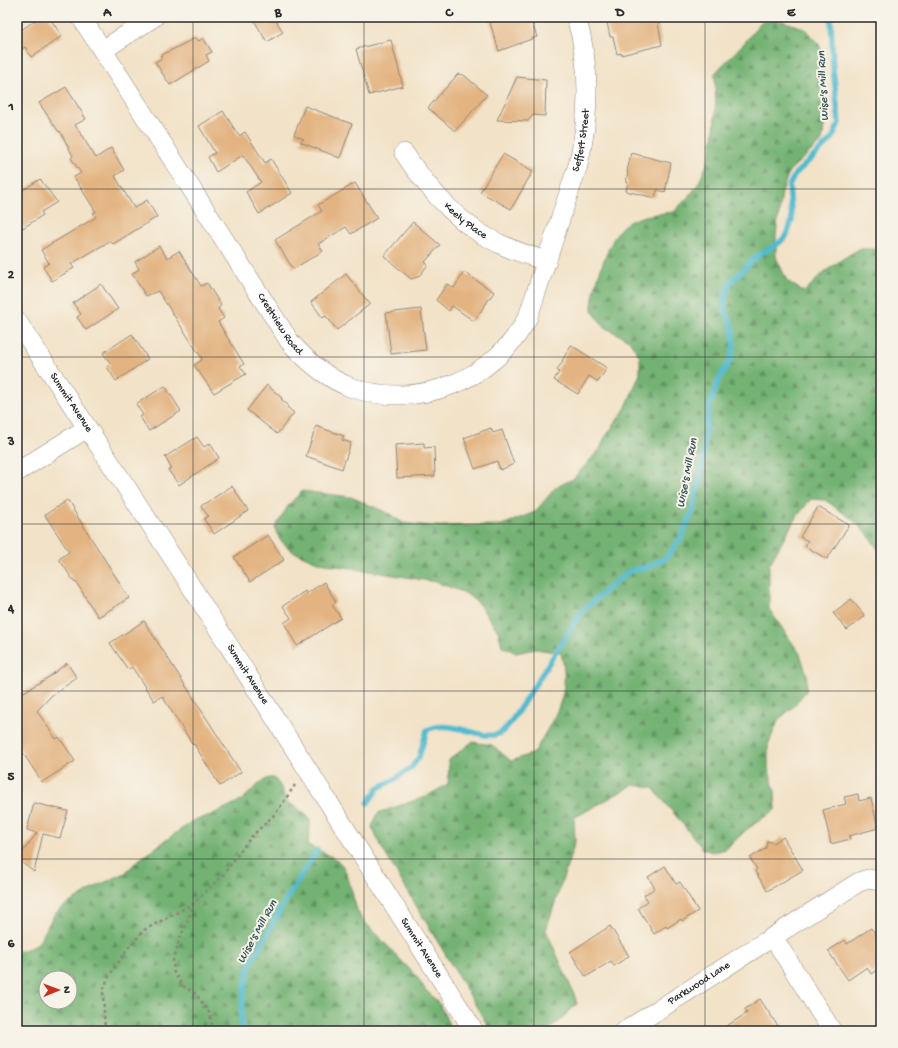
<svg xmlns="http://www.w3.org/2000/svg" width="898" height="1048" font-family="'Gochi Hand',sans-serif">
  <defs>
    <pattern id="forest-firs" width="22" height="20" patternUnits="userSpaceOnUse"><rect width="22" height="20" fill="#73b273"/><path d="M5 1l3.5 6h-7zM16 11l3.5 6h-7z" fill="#5f915f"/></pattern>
  </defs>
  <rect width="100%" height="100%" fill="#f7f3e8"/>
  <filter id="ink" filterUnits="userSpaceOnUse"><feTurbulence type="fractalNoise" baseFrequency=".025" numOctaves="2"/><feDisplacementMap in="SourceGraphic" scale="8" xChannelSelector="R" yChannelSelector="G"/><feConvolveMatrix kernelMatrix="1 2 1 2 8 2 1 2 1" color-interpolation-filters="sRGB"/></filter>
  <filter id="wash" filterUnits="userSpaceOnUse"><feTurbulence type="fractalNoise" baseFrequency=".012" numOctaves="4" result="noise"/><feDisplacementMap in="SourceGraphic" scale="16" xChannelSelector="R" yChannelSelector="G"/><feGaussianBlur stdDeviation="0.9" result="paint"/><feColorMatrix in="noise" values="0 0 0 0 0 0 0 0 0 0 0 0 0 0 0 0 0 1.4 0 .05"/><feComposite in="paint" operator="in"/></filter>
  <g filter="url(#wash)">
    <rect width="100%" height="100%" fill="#f2e2c7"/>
    <g fill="url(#forest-firs)" stroke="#4f6e4f" fill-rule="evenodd">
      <path d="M782,21l22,7 14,15 5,10 3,59 -4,29 -33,30 -7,21 -6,43v22l11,24 17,11 19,-19 21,-15 15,-9h21l1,2v303l-12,-18 -17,-17 -27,-19 -14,-1 -16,20 -26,46v44l31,45 7,21 -1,16 -13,16 -14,12 -11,26v23l7,23 1,18 -30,21 -20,19 -13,3 -10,-3 -50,-61 -20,-3 -59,33 1,24 -29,88 28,64 3,10 -22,21 -9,6h-55l-111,-186 -8,-18 6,-14 47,-16 23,-13 1,-24 23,-18 20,3 19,16 23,-8c20,-37 38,-55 27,-100l-25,-4 -20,4 -14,-7 -4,-15 -20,-28 -13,-10 -29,-11 -116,-19 -28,-12 -12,-11 -5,-12 13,-22 14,-15 49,6 39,17 13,9 30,3 69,-1 33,-13 21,-25 17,-8 27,-30 4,-10 21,-30 15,-35v-17l-11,-17 -25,-13 -12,-17c-1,-18 17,-71 30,-83 13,-12 36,-13 52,-15 8,-9 18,-18 24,-28 19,-34 18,-74 17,-111l31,-32 15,-19z"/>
      <path d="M269,778h5c8,7 9,18 14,24 6,5 19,11 22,18 1,7 -2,18 -2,25 11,6 30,12 36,23 8,15 8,34 17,50l56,59 8,12 15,16 12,26h-435v-79l16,-5 7,-6 13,-25 7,-7 39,-24 26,-12 12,-12 57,-41 17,-5 31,-15 19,-18zM46,978h24v24h-24z"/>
    </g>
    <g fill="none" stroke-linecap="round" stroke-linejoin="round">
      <g stroke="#51bacf" stroke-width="5.5">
        <path d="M368,803l10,-15 17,-9 16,-11 8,-11 8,-27c24,-12 55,11 71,4 6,-2 9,-8 13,-12l72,-112 46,-39 19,-4 18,-9 15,-20 12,-28 10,-47 2,-29 4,-26 10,-29 12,-20 3,-14 -2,-20 -7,-15v-13l5,-14 27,-27 22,-13 8,-8 5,-15 -3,-34 6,-12 37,-35 7,-16 -6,-55 -2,-51"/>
        <polyline points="243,1031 241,1019 243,998 249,967 282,907 317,850"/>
      </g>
    </g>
    <g id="blocks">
      <g fill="#e3b481">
        <polygon points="40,17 49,17 62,36 31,57 25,47 17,52 17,33"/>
        <polygon points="252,17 274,17 283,32 267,42"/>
        <polygon points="488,17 530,17 537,37 499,51"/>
        <polygon points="630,17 657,17 662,45 621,55 621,53 617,54 613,37 610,37 607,22"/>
        <polygon points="195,38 199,41 203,38 212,52 206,55 209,61 170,85 155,62 162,58 160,56"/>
        <polygon points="391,40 403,86 369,95 356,49"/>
        <polygon points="458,74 464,75 487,95 455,131 428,108"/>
        <polygon points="517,77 546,80 545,116 533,115 528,121 497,120"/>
        <polygon points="66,87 86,119 75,125 96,158 111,148 124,170 115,176 134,208 147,200 157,217 113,244 110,241 71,264 74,268 52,281 43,267 49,263 41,250 96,217 93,213 96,212 74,177 81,173 71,158 73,156 60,131 59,132 39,103"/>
        <polygon points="305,106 352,124 340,158 300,142 304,139 294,135"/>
        <polygon points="223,111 239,136 245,132 265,163 271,159 292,193 259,214 246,192 261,182 243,155 216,172 208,157 215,153 199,126"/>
        <polygon points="631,153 671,163 665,192 657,190 655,198 626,191 628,182 626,181 628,172 627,172"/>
        <polygon points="503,154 533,171 511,209 480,192"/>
        <polygon points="40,179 57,202 41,212 43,215 23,228 17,219 17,194"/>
        <polygon points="355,183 377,218 351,234 346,227 318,244 323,251 293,269 275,240 322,211 318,205"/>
        <polygon points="413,222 440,245 425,262 428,265 418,277 411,279 384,256"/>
        <polygon points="159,246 167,258 179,251 201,286 207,283 221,305 218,309 224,318 218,322 244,364 240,366 246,374 214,393 194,365 202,360 201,357 158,291 146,296 132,274 139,269 135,262"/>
        <polygon points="464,272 494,292 474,321 452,306 449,311 436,300 447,284 454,288"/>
        <polygon points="346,274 370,304 337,330 326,316 323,318 311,302"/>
        <polygon points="101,284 118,309 86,330 77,317 81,314 73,303"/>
        <polygon points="421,309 426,350 391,354 386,313"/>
        <polygon points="132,334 148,359 116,381 107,367 111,364 103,353"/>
        <polygon points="571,345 607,368 598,382 589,376 578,394 554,380 559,372 557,370 563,361 562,361"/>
        <polygon points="267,385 282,398 281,399 288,405 287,407 294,413 277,434 247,410"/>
        <polygon points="165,386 181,411 149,431 140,417 143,415 136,404"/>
        <polygon points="316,426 344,436 342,440 351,443 342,469 306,456"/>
        <polygon points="491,428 493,433 502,430 514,464 500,470 497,461 475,469 464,438"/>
        <polygon points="197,437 204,447 210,443 219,458 179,485 168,470 171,468 165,457"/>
        <polygon points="424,443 424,448 434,447 435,476 397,478 395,445"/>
        <polygon points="232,486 248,511 214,534 204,519 208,516 201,506"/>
        <polygon points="67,500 129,598 98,617 76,582 75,583 59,559 69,552 45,515"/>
        <polygon points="818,507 849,525 827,559 805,546 808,541 800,537"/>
        <polygon points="268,535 284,560 250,582 234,557"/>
        <polygon points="324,582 336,602 332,605 341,618 297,646 284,623 291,618 283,606 305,591 306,594"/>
        <polygon points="851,599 865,616 847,630 833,613"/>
        <polygon points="144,621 241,772 220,786 194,744 193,745 162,696 154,701 132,667 129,669 127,668 110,643"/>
        <polygon points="67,663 77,678 52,695 37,711 56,739 59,737 75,761 42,782 17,744 17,696 49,677"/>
        <polygon points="858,794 859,801 871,798 878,828 849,836 850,839 831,844 823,810 846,804 844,797"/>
        <polygon points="34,803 68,811 60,838 43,834 34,872 17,859 37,833 27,830"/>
        <polygon points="783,837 803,870 767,891 755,871 757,869 750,858 766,848 767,841 774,843"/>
        <polygon points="665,866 676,884 680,882 698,911 682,921 681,919 667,928 666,926 654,934 638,908 648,901 644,895 655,888 648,877"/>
        <polygon points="610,926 629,956 614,966 611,961 586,977 570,952"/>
        <polygon points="871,928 881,942 881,967 871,974 867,967 848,980 828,951 845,940 847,944"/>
        <polygon points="760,999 781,1031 719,1031 747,1013 745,1009"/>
      </g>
    </g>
  </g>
  <g filter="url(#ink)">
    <use href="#blocks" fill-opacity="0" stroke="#8e8679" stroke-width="1"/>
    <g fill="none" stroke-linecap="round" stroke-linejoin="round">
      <g stroke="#8e8679" stroke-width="20">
        <g id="minor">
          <path id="s1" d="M81,17l209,325c16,18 36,36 60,45 68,24 145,-7 178,-70l50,-152c12,-50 13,-99 -2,-148"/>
          <polyline points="103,50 154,17"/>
          <path id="s2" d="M404,153c24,36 55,72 94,90 16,8 32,13 49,18"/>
          <path id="s3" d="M17,321l163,248 294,462"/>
          <polyline points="17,472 87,428"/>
          <polyline points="773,937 832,1031"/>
          <path id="s4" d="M625,1031l234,-149 9,-3 13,2"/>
        </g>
      </g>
      <g stroke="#8e8679" stroke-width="2.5" stroke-dasharray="3 3" stroke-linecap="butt">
        <polyline points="105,1031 103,991 109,976 128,948 144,930 193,904"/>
        <polyline points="213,1031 210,1014 196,994 183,986 174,973 173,961 180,937 187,924 193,904 223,875 251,837 276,813 295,785"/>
      </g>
      <use href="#minor" stroke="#fff" stroke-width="19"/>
    </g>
  </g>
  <path fill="none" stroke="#2b2b2b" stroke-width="1" stroke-opacity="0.55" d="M193,17v1014M364,17v1014M534,17v1014M705,17v1014M17,189h864M17,357h864M17,524h864M17,691h864M17,859h864"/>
  <g text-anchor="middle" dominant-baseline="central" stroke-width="4" stroke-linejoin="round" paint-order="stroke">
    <g font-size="11" fill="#2b2b2b" stroke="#f7f3e8">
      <text stroke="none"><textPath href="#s1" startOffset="855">Seffert Street</textPath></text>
      <text stroke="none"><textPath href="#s2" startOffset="92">Keely Place</textPath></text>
      <text stroke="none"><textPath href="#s1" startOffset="366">Crestview Road</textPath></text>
      <text stroke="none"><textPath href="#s3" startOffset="98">Summit Avenue</textPath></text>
      <text stroke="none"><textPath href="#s3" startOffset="422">Summit Avenue</textPath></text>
      <text stroke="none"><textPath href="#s3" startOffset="746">Summit Avenue</textPath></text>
      <text stroke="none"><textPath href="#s4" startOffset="88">Parkwood Lane</textPath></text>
    </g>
    <g font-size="12" font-style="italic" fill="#36565c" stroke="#f7f3e8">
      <text transform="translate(824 86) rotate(-93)">Wise's Mill Run</text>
      <text transform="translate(688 473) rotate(-79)">Wise's Mill Run</text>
      <text transform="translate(258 932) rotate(-61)">Wise's Mill Run</text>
    </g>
  </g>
  <rect width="898" height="1048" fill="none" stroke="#f7f3e8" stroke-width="44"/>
  <g transform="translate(58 990) rotate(89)"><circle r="19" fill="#f7f3e8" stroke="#a5a39c"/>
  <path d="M0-3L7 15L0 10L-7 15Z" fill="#c8321e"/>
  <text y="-6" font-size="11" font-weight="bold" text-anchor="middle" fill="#2b2b2b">N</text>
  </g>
  <rect x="22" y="22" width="854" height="1004" fill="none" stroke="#2b2b2b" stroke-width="1.5"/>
  <g font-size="13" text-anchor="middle" font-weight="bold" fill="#2b2b2b">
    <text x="107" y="16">A</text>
    <text x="278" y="16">B</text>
    <text x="449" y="16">C</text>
    <text x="620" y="16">D</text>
    <text x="791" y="16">E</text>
    <text x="11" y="110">1</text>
    <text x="11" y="278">2</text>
    <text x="11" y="445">3</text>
    <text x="11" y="612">4</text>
    <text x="11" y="780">5</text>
    <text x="11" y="947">6</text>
  </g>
</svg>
